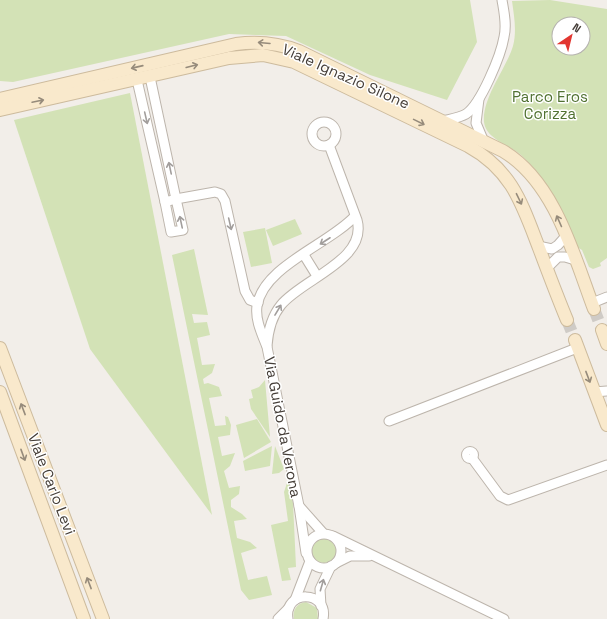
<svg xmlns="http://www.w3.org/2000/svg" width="607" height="619" font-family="'Space Grotesk',sans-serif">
  <rect width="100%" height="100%" fill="#f2eee9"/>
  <g fill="#d3e2b6" fill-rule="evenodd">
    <polygon points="0,0 470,0 477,42 447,100 370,75 286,36 229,34 13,82 0,81"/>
    <path d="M550,0l57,9v249l-7,5 1,3 -8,3 -4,-2 -7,-17 -5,-3c-15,-37 -26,-64 -56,-92 -12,-10 -35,-16 -37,-33 -2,-24 22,-53 29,-76 4,-15 1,-30 -1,-45zM559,24h24v24h-24z"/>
    <polygon points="130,93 212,515 90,349 14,120"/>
    <polygon points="295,219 302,234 273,246 266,230"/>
    <polygon points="265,228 272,263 251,267 243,232"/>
    <polygon points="194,249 208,315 192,314 194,323 207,322 210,335 197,338 202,365 215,364 212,373 203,379 204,384 208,383 219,387 222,396 209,398 215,426 226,425 225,416 228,417 231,425 230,435 218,437 222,456 235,453 230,466 224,471 229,488 240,486 239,494 231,500 231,507 242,514 247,519 234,521 237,538 250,542 257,548 241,553 248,580 267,576 272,595 249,600 241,590 172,255"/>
    <polygon points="265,380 270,437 251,409 249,399 253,398 251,390 259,387"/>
    <polygon points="257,419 271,442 244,458 236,425"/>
    <polygon points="272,446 270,466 245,471 243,461"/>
    <polygon points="275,446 284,469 279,473 272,474"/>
    <polygon points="288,480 293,503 296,567 288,568 291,580 282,581 271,525 288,521 284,492"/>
    <circle cx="324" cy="550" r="13"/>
    <path d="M306,602l11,6 1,11h-24c-2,-9 3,-16 12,-17z"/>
  </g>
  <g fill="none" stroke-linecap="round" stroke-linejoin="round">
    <g stroke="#cfcbc6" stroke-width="12" stroke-dasharray="12 6" stroke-linecap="butt">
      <polyline points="594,309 602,330"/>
      <polyline points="567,320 575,340"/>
    </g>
    <g stroke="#bdb5ac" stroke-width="11">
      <g id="street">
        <polyline points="137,80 165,202 176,199 150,77"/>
        <polyline points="479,99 476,123 484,142"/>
        <path d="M442,121c8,-2 17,-3 24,-7 15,-10 35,-59 38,-77 3,-12 0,-25 -2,-37"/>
        <circle cx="324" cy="134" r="12"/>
        <polyline points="165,202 171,232 183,230 176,199 215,192 221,194 225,201 245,291 250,300 258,303"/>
        <polyline points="538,246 552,249 558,245 566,236"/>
        <polyline points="304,255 317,276"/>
        <polyline points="547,268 558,257 565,257 575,260"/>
        <polyline points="592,303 607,297"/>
        <path d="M267,346c1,-14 5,-30 14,-41 21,-26 87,-45 76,-85l-28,-75"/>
        <polyline points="594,392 607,391"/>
        <polyline points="389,421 577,348"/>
        <circle cx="470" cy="455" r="3.5"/>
        <polyline points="472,458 500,496 508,500 607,465"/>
        <polyline points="299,506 323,533"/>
        <circle cx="324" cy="551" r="17"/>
        <polyline points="333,536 504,619"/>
        <path d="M306,553l-7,-47 -32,-159c-5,-13 -12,-27 -10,-41 6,-40 73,-62 98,-90"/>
        <polyline points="336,563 350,556 369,556"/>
        <polyline points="295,600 310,561"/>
        <polyline points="321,606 320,589 331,566"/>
        <polyline points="278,619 289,608"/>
        <path d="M288,619c-5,-30 41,-29 35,0"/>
      </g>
    </g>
    <g stroke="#cdbb9d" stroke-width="14">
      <g id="secondary">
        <path d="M0,99l236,-55c23,-3 42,-1 63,7l204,100c52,31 71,105 91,158"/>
        <path d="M0,110l229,-52 34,-3 31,7 174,84c44,24 54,58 71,102 9,24 18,48 28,72"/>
        <polyline points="602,330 607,344"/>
        <polyline points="575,340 607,425"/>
        <polyline points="0,348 103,619"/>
        <polyline points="0,392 84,619"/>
      </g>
    </g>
    <use href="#street" stroke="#fff" stroke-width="9"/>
    <use href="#secondary" stroke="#f9e9cc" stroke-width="12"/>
  </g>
  <defs><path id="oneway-shaft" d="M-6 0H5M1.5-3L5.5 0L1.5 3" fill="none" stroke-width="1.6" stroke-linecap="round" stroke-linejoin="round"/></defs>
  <g stroke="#968b7b">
    <use href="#oneway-shaft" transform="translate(264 43) rotate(-175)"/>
    <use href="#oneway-shaft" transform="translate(192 66) rotate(-14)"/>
    <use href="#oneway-shaft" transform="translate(137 67) rotate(167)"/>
    <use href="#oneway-shaft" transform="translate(38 101) rotate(-12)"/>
    <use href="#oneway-shaft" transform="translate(419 122) rotate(26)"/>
    <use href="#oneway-shaft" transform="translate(519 199) rotate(64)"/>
    <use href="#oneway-shaft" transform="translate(559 221) rotate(-114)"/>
    <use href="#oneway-shaft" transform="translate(588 377) rotate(69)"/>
    <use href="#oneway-shaft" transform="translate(23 409) rotate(-111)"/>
    <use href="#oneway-shaft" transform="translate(23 455) rotate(70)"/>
    <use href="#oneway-shaft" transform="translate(89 583) rotate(-111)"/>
  </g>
  <g stroke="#a29e9c">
    <use href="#oneway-shaft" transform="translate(146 118) rotate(77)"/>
    <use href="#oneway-shaft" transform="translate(170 168) rotate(-102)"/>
    <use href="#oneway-shaft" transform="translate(181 222) rotate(-102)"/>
    <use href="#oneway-shaft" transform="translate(230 224) rotate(77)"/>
    <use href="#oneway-shaft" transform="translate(325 241) rotate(147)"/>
    <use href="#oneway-shaft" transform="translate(278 310) rotate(-59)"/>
    <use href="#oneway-shaft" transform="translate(322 585) rotate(-74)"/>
  </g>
  <g text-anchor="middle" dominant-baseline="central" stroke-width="3" stroke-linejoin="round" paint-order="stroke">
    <g font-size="15" fill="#453e38" stroke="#fff">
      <text transform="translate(346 76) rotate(24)">Viale Ignazio Silone</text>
      <text transform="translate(283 427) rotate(79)">Via Guido da Verona</text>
      <text transform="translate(52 484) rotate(69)">Viale Carlo Levi</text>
    </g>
    <g font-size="15" fill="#507131" stroke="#fff">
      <text x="550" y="96">Parco Eros<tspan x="550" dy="17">Corizza</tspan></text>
    </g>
  </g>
  <g transform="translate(571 36) rotate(35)"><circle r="19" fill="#ffffff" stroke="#b5b2af"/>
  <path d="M0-3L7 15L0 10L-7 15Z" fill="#e23630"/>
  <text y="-6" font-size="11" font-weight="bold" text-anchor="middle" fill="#453e38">N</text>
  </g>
</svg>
